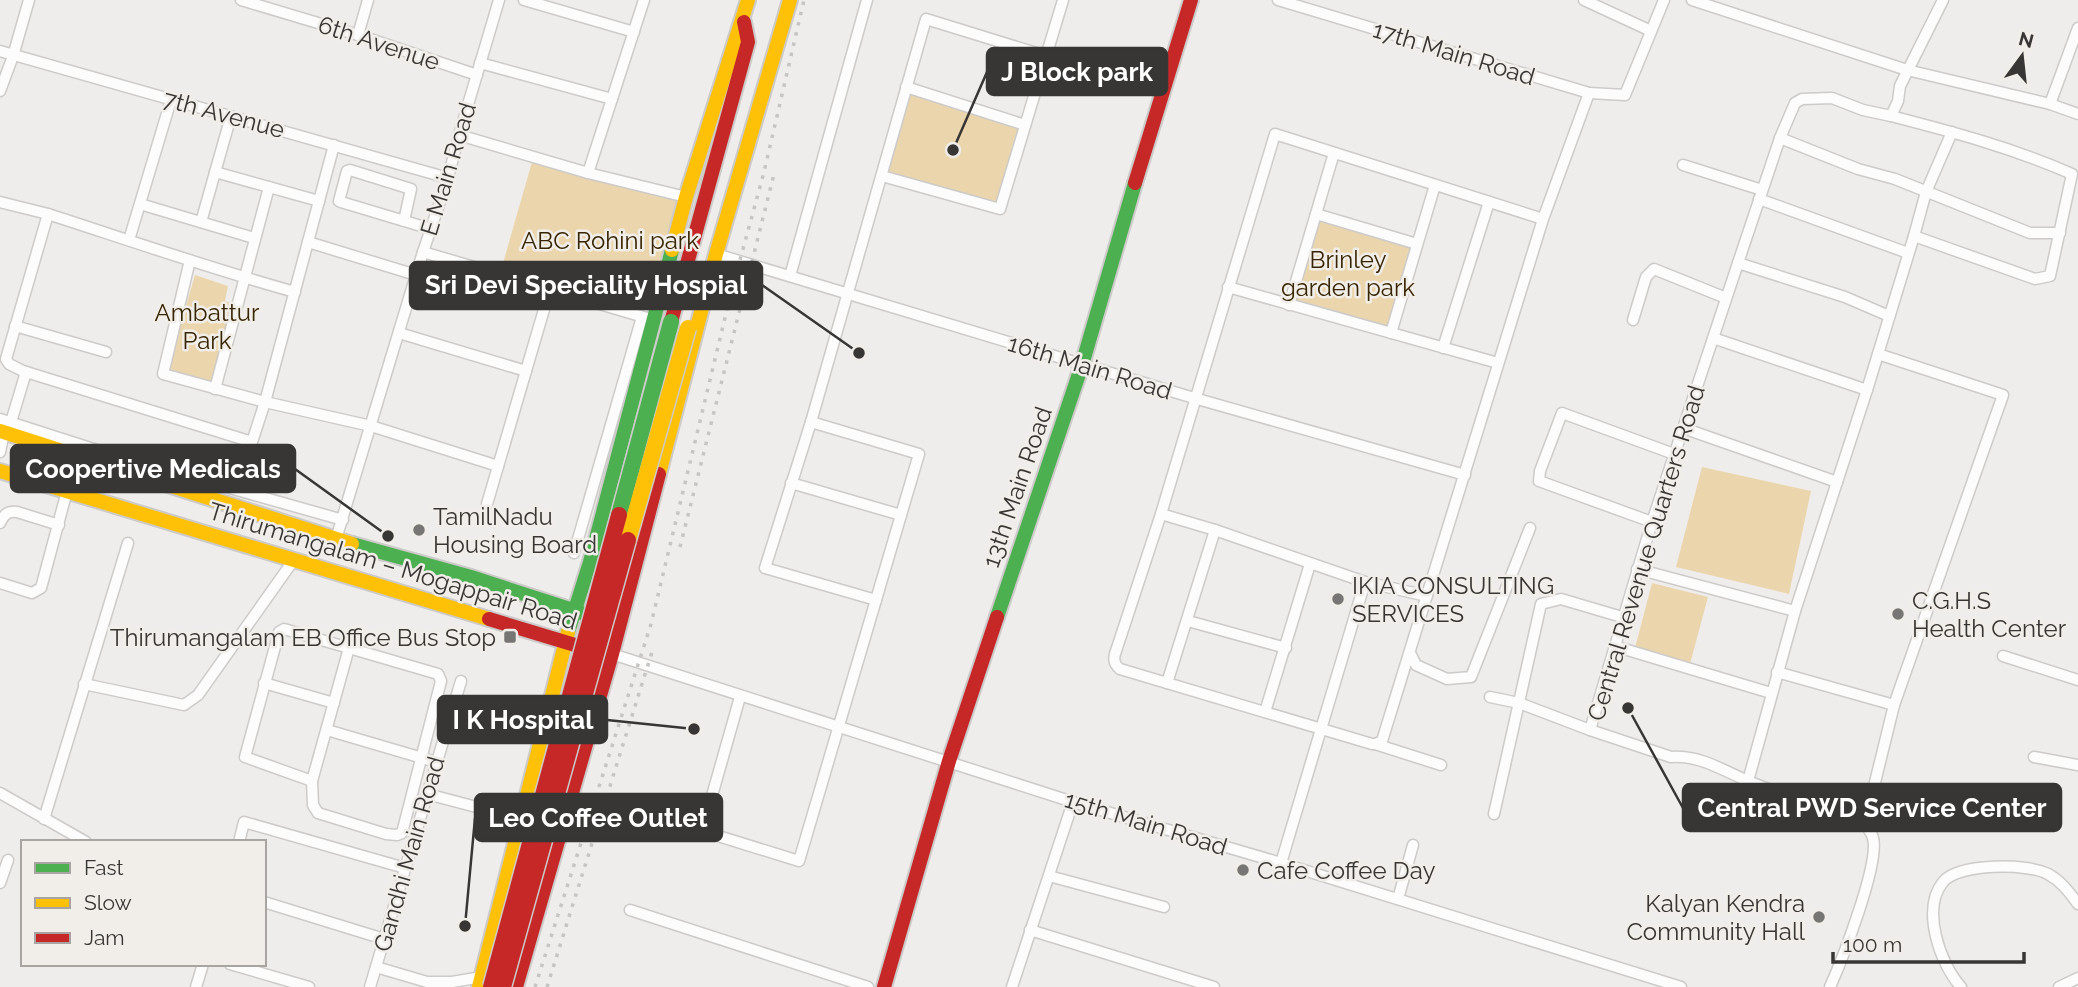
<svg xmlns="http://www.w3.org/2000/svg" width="2078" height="987" font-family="Raleway,sans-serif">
  <rect width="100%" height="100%" fill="#efedeb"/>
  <g fill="#ebd5ad">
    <polygon points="906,87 1025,125 1000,209 882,176"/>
    <polygon points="532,162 677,201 650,309 503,263"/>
    <polygon points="1316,214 1417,244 1391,333 1289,305"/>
    <polygon points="195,275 228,286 225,301 239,306 216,383 167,370"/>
    <polygon points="1702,467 1811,491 1789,594 1676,567"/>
    <polygon points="1652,583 1708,597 1690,664 1635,648"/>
  </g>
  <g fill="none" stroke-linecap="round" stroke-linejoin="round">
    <g stroke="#cccbc9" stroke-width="13">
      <g id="street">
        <polyline points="241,0 358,35 477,75"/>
        <polyline points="524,0 634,32"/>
        <polyline points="1278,0 1589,93"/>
        <polyline points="1584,0 1651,31"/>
        <polyline points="1692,0 1907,70 2050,104 2078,114"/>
        <polyline points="358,35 368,0"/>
        <polyline points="0,51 448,178"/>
        <polyline points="480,63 612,99"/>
        <polyline points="906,87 1025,125"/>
        <polyline points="0,91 13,56 29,0"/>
        <polyline points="2050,104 2078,28"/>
        <polyline points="459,135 588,173 686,197"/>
        <polyline points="1780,138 1858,169 1895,179 2030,233 2060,233"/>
        <polyline points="334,145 265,402 371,426 498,466"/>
        <polyline points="1683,165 1762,190"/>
        <polyline points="215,172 319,201"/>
        <polyline points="588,173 644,0"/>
        <polyline points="882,176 1000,209 1063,0"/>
        <polyline points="1759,199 1908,253"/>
        <polyline points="0,202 48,214"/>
        <polyline points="140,204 254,238"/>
        <polyline points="1316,214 1417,244"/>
        <path d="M1543,219l-268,-85 -114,380 -46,140c-2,7 0,11 5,15l252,75h3l7,-3 161,-522 46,-126 36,2 39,-95"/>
        <polyline points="404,221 411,189 350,170 347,171 339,201 341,202 431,229"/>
        <polyline points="201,222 231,116"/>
        <polyline points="1914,236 1926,192 1952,132"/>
        <polyline points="129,240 171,100"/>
        <polyline points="308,242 416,275"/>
        <polyline points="423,252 647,318"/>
        <polyline points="716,254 1194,398 1465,475"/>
        <path d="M190,260l-27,114 102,28 -13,40 -229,-71 -14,-7 -3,-5 42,-145c83,27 164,55 247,78"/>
        <polyline points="1738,263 1845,297 1889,316"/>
        <polyline points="790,276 867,0"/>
        <polyline points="1228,287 1498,363"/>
        <polyline points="1289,305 1334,153"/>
        <polyline points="1633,320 1646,277 1654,269 1726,298"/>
        <polyline points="15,326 106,352"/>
        <polyline points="399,333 526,371"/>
        <polyline points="1391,333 1435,185"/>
        <polyline points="1713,338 1867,390 1795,611 1748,781"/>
        <polyline points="1443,348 1489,202"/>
        <polyline points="1878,354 2003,395 1894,705"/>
        <polyline points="215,389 269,187"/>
        <path d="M1867,390l47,-154 121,43 15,-3 22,-102c-59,-26 -119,-42 -181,-58"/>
        <polyline points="0,419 106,453 343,520"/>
        <polyline points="11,422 26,372"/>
        <polyline points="1683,428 1837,482"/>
        <polyline points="0,452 4,432"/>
        <polyline points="791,483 901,515"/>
        <polyline points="487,504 550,289"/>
        <polyline points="1161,514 1215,530 1365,582 1427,596"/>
        <polyline points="1652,522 1539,481 1540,471 1562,413 1674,454"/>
        <path d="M0,523c4,-9 8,-12 17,-11l42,13"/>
        <polyline points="336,539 423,252 448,178 459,135 499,0"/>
        <polyline points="574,553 642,317"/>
        <polyline points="1637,569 1795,611"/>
        <polyline points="0,583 32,593 41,588 67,491"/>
        <polyline points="876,600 765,568 811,422 926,19 1046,56"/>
        <polyline points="1188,621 1286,648"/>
        <polygon points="284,629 438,674 441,681 402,833 397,835 386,834 318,813 313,805 312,781 245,757 279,632"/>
        <polyline points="1614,646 1771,693"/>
        <polyline points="1410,653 1416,665 1447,679 1471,677 1530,528"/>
        <polyline points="612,654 1073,802 1281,863 1681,987"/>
        <polyline points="2003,656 2078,680"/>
        <polyline points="1777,672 1894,705 1865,823"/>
        <polyline points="264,683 334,703"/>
        <polyline points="1167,683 1215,530"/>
        <polyline points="84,684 184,705 198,695 293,561"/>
        <polyline points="740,697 702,831 799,861 919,454 811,422"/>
        <polyline points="1490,697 1519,703 1590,730"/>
        <polyline points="1265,712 1310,564"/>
        <polyline points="327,730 436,762"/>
        <polyline points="1375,744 1441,765"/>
        <polyline points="2034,757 2078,765"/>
        <polyline points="312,781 349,648"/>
        <polyline points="0,793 86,842"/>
        <polyline points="427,794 522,819"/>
        <polyline points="1494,814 1541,604 1561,599 1622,617"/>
        <polyline points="44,819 128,543"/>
        <polyline points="239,842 244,822 405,868"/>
        <polyline points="1281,863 1365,582"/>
        <polyline points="1049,876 1164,907"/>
        <polyline points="0,883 8,860"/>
        <polyline points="1398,899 1413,845"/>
        <polyline points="264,902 384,939"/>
        <polyline points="630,910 868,987"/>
        <polyline points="1030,930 1214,987"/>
        <polyline points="230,964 309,987"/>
        <polyline points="376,967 427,982 452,982 482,977"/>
        <polyline points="196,987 203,964"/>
        <polyline points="370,987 461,681"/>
        <polyline points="1012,987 1073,802"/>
        <path d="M1830,987c12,-27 50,-124 43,-149 -1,-5 -6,-10 -8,-15 -38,-16 -79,-26 -117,-42 -26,-11 -48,-26 -77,-24l-81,-27 62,-208 92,-277 36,-107 15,-35 7,-4 30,-1 31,12 28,6 7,-15 2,-15 43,-86"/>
        <path d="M1961,987c-21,-23 -40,-78 -18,-105 15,-19 85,-19 105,-8 13,7 21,18 30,30"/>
        <polyline points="2059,987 2078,978"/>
      </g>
    </g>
    <g stroke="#cccbc9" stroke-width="18">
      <g id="fast">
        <polyline points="352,544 471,577 582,613"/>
        <polyline points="997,617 1082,365 1135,183"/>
        <polyline points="568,632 590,562 672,250"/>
      </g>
    </g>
    <g stroke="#cccbc9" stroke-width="18">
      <g id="slow">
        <polyline points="672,250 686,197 748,0"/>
        <polyline points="0,431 352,544"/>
        <polyline points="0,471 489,619"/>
        <polyline points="659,474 716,254 790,0"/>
        <polyline points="479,987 568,632"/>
      </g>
    </g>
    <g stroke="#cccbc9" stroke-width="18">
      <g id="jam">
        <polyline points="1135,183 1191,0"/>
        <polyline points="671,322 748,42 744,22"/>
        <polyline points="489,619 575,645"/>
        <polyline points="516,987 612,654 659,474"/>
        <polyline points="884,987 949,761 997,617"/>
      </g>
    </g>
    <use href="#street" stroke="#fdfcfc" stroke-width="10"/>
    <use href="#fast" stroke="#4caf50" stroke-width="14"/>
    <use href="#slow" stroke="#ffc107" stroke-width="14"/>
    <use href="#jam" stroke="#c62828" stroke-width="14"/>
    <g stroke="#c5c5c5" stroke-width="3.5" stroke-dasharray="3.5 7" stroke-linecap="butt">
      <polyline points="680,547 774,174"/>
      <polyline points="535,987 651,624 731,293 764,172 804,0"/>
      <polyline points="547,987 652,652"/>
    </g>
    <g stroke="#cccbc9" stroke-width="19" stroke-linecap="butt">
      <polyline id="fast-bridge" points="619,515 671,322"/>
    </g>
    <g stroke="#cccbc9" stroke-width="19" stroke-linecap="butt">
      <polyline id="slow-bridge" points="628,540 688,328"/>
    </g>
    <g stroke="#cccbc9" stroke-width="19" stroke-linecap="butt">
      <g id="jam-bridge">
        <polyline points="491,987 619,515"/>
        <polyline points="503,987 628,540"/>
      </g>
    </g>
    <use href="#fast-bridge" stroke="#4caf50" stroke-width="16"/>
    <use href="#slow-bridge" stroke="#ffc107" stroke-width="16"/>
    <use href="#jam-bridge" stroke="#c62828" stroke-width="16"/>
  </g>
  <g fill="#777674" stroke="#f1eee9" stroke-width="2.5">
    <circle cx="419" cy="530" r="7"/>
    <circle cx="1338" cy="599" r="7"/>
    <circle cx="1898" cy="614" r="7"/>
    <rect x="503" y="630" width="14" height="14" rx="3.5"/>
    <circle cx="1243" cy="870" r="7"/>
    <circle cx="1819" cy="917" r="7"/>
  </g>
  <g text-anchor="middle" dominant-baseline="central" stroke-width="5" stroke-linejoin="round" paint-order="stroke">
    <g font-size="24" fill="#373634" stroke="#f1eee9">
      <text transform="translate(379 43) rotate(18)">6th Avenue</text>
      <text transform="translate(1454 53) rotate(17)">17th Main Road</text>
      <text transform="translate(224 114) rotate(15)">7th Avenue</text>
      <text transform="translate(448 169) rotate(-73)">E Main Road</text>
      <text transform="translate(1090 367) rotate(17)">16th Main Road</text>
      <text transform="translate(1017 487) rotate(-71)">13th Main Road</text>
      <text transform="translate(1646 553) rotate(-73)">Central Revenue Quarters Road</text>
      <text transform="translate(393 566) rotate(17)">Thirumangalam – Mogappair Road</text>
      <text transform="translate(1146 823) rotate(17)">15th Main Road</text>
      <text transform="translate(409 854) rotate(-74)">Gandhi Main Road</text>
    </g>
    <g font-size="24" fill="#382500" stroke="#f1eee9">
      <text x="610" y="240">ABC Rohini park</text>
      <text x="1348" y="259">Brinley<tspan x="1348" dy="28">garden park</tspan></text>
      <text x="207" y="312">Ambattur<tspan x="207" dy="28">Park</tspan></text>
    </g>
    <g font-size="24" fill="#373634" stroke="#f1eee9" text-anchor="start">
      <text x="433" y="516">TamilNadu<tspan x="433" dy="28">Housing Board</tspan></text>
      <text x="1352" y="585">IKIA CONSULTING<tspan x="1352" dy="28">SERVICES</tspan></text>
      <text x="1912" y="600">C.G.H.S<tspan x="1912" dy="28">Health Center</tspan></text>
      <text x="496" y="637" text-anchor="end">Thirumangalam EB Office Bus Stop</text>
      <text x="1257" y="870">Cafe Coffee Day</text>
      <text x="1805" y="903" text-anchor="end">Kalyan Kendra<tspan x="1805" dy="28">Community Hall</tspan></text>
    </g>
  </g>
  <path fill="none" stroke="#373634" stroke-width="2.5" d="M953 150L987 72M859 353L762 285M388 536L295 469M694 729L607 720M1628 708L1683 808M465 926L475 818"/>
  <g fill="#373634" stroke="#f1eee9" stroke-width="2.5">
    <circle cx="953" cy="150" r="7"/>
    <circle cx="859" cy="353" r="7"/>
    <circle cx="388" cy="536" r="7"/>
    <circle cx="694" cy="729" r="7"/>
    <circle cx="1628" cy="708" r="7"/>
    <circle cx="465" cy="926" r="7"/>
  </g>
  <g fill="#373634" stroke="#373634" stroke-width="2.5">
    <rect x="987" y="48" width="180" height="47" rx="7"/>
    <rect x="410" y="262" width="352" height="47" rx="7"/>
    <rect x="11" y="445" width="284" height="47" rx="7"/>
    <rect x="438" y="696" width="169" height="47" rx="7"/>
    <rect x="1683" y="784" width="378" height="47" rx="7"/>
    <rect x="475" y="794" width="247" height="47" rx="7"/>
  </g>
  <g font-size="26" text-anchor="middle" font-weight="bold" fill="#fff">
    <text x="1077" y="81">J Block park</text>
    <text x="586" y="294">Sri Devi Speciality Hospial</text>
    <text x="153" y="478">Coopertive Medicals</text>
    <text x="523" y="729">I K Hospital</text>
    <text x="1872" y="817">Central PWD Service Center</text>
    <text x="598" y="827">Leo Coffee Outlet</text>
  </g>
  <rect x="21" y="840" width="245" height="126" fill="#f1eee9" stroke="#a7a4a1" stroke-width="2"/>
  <rect x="35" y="863" width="35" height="10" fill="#4caf50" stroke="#a7a4a1" stroke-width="2"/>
  <text x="84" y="875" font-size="21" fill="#373634">Fast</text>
  <rect x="35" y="898" width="35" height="10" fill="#ffc107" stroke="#a7a4a1" stroke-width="2"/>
  <text x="84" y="910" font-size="21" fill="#373634">Slow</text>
  <rect x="35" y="933" width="35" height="10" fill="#c62828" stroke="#a7a4a1" stroke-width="2"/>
  <text x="84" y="945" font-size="21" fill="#373634">Jam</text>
  <g transform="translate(2022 56) rotate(15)" stroke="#f1eee9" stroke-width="5" paint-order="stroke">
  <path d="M0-5L12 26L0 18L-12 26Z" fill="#373634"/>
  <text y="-10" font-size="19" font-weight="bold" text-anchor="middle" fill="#373634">N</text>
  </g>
  <path d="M1833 952v10h191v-10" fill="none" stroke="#373634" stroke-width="3.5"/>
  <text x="1843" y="952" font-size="21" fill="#373634" stroke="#f1eee9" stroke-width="5" paint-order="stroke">100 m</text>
</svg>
